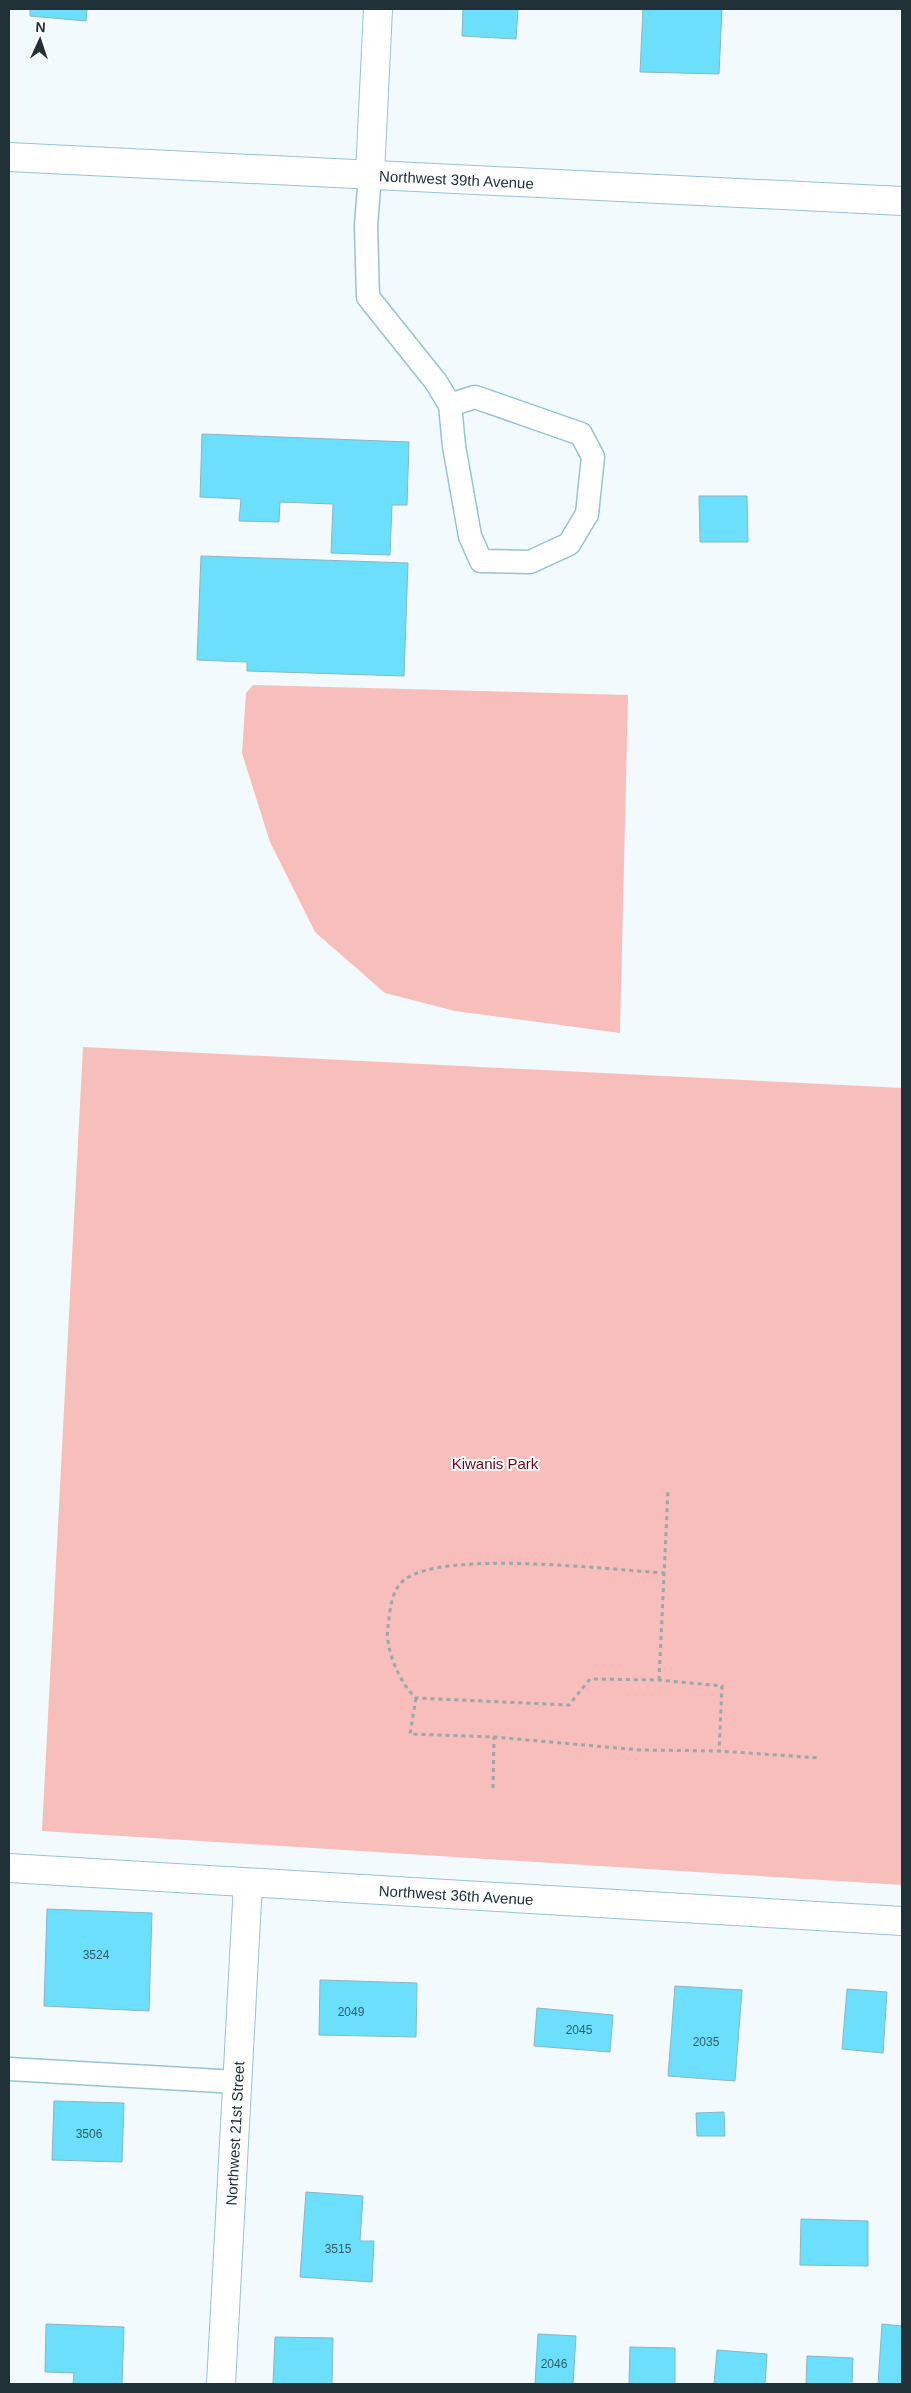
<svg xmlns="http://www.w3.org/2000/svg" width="911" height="2393" font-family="Helvetica,sans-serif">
  <rect width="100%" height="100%" fill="#f2fafd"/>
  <g fill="#f7bebb">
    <polygon points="253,685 628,695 620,1033 455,1011 385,993 315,932 270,842 242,753 246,693"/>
    <polygon points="83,1047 902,1088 902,1885 42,1831"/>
  </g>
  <g fill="#6cdffd" stroke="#8ab6c2">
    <polygon points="30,9 87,9 86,21 30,16"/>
    <polygon points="463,9 518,9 516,39 462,36"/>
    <polygon points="643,9 722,9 719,74 640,72"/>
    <polygon points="202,434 409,442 407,505 392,505 390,555 331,553 333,504 280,502 279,522 239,521 241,499 200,497"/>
    <polygon points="699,496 747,496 748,542 700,542"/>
    <polygon points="201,556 408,563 404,676 247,671 247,662 197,660"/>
    <polygon points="47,1909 152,1913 149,2011 44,2006"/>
    <polygon points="320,1980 417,1983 416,2037 319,2035"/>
    <polygon points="675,1986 742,1990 735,2081 668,2076"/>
    <polygon points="847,1989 887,1992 883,2053 842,2049"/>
    <polygon points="537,2008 613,2015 610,2052 534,2046"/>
    <polygon points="54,2101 124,2103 122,2162 52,2160"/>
    <polygon points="724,2112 725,2136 697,2136 696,2113"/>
    <polygon points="306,2192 363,2196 360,2241 374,2241 372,2282 300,2277"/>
    <polygon points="801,2219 868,2221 868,2266 800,2265"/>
    <polygon points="46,2324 124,2327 122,2384 73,2384 74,2373 45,2372"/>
    <polygon points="882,2324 902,2326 902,2384 878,2384"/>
    <polygon points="538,2334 576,2336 573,2384 535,2384"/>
    <polygon points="275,2337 333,2338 332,2384 273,2384"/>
    <polygon points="630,2347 675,2348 675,2384 629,2384"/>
    <polygon points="717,2350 767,2354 765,2384 714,2384"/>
    <polygon points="807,2356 853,2358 852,2384 806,2384"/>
  </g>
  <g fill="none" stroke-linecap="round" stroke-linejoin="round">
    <g stroke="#98c3d0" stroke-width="25">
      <g id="service">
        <polyline points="370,174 366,226 368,297 436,382 450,405 454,446 470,536 481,561 530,562 569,544 587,514 593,457 581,434 475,397 450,405"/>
        <polyline points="9,2069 237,2082"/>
      </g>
    </g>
    <g stroke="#98c3d0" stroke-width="30">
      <g id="minor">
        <polyline points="370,174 378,9"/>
        <path id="s1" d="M9,1868l893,53"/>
        <path id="s2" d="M221,2384l27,-501"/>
      </g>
    </g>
    <g stroke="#98c3d0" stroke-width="30">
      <g id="primary">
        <path id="s3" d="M9,157l893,44"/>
      </g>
    </g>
    <g stroke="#9ba7ab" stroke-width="3" stroke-dasharray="4 4" stroke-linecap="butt">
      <path d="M665,1573c-54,-3 -221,-24 -261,7 -13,10 -14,31 -16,46 -4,21 12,58 28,72l153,7 21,-26 69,1 63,6 -3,65"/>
      <polyline points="659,1680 668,1491"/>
      <polyline points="416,1698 410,1734 494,1737 640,1750 719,1751 820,1758"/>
      <polyline points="493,1788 494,1737"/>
    </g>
    <use href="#service" stroke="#fff" stroke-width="22"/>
    <use href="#minor" stroke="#fff" stroke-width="28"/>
    <use href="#primary" stroke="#fff" stroke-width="28"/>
  </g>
  <g text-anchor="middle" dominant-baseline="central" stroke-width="4" stroke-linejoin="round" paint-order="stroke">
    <g font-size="12" fill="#335d68">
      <text x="96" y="1955">3524</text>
      <text x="351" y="2012">2049</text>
      <text x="579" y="2030">2045</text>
      <text x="706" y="2042">2035</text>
      <text x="89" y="2134">3506</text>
      <text x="338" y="2249">3515</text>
      <text x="554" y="2364">2046</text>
    </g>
    <g font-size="15" fill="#203237" stroke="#fff">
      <text stroke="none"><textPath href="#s3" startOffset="448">Northwest 39th Avenue</textPath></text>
      <text stroke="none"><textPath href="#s1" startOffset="448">Northwest 36th Avenue</textPath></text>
      <text stroke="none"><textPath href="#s2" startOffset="251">Northwest 21st Street</textPath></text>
    </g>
    <g font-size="15" fill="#750118" stroke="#fff">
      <text x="495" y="1463">Kiwanis Park</text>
    </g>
  </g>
  <rect width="911" height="2393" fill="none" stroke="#203237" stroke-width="20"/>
  <g transform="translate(40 40) rotate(3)" stroke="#ffffff" stroke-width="4" paint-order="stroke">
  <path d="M0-4L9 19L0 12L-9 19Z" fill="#203237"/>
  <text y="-8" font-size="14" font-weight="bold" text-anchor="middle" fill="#203237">N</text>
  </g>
</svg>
